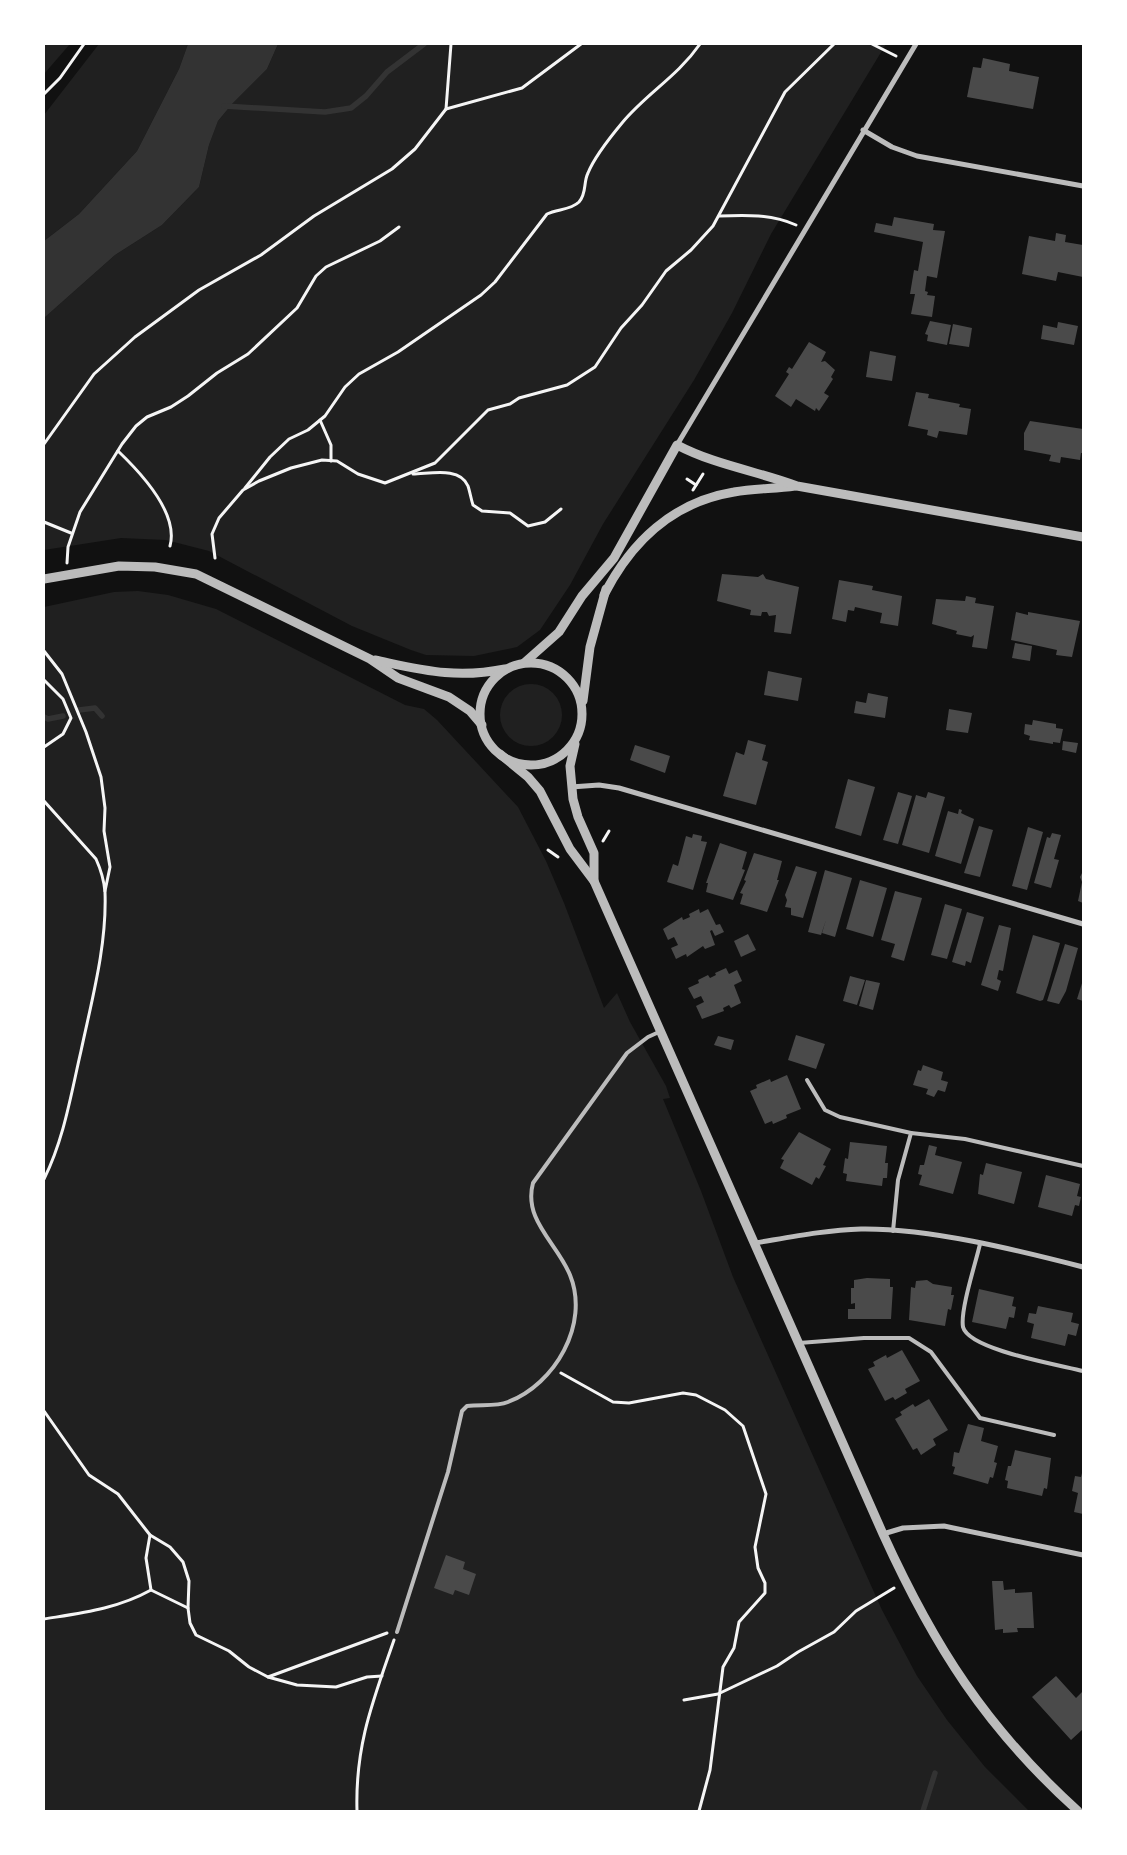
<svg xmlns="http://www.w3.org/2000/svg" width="1127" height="1855" font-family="'Source Sans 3',sans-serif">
  <rect width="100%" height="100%" fill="#111"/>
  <g fill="#202020">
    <polygon points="44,44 70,44 44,74"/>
    <polygon points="99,44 188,44 179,69 137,151 79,214 44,241 44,115"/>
    <polygon points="278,44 886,44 771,234 732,313 694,380 603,524 570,585 540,630 517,647 474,656 426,655 411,650 352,626 209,551 166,540 121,538 44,550 44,318 115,255 162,225 199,187 209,145 218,121 232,104 267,69"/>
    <polygon points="138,591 168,595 216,609 405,705 424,709 437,720 518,807 546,861 564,903 604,1008 617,993 630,1022 666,1086 670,1098 663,1099 701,1191 733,1277 882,1610 917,1676 947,1720 985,1767 1029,1811 44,1811 44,607 114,592"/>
    <circle cx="531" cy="715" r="31"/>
  </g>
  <polygon fill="#333" points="188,44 278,44 267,69 232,104 218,121 209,145 199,187 162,225 115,255 44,318 44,241 79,214 137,151 179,69"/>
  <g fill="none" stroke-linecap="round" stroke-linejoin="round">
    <g stroke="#333" stroke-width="5.5">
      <polyline points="224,106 325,112 351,108 366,96 387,72 424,44"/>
      <polyline points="79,710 95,708 102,716"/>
      <polyline points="44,717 48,719 63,716"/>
      <polyline points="923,1811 935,1773"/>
    </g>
  </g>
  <g fill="#4a4a4a">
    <polygon points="983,58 1010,64 1009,71 1039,77 1033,109 967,97 973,67 981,68"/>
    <polygon points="894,217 934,224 933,230 945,231 937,278 927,276 925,291 928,292 927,295 935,296 932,317 911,314 915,294 910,294 914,270 918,271 923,242 874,232 876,223 892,226"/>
    <polygon points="1056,233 1066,235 1065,242 1083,245 1083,277 1058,272 1056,281 1022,274 1029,236 1055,241"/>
    <polygon points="930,321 951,325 947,345 927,341 928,335 925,334"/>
    <polygon points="1058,322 1078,326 1074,345 1041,339 1043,325 1057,328"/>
    <polygon points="953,324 972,328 969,347 949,344"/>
    <polygon points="809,342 826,352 821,362 825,361 835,370 831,377 833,379 824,393 829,396 819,411 816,408 815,411 796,399 791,407 775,396 789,374 786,372 789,367 792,369"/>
    <polygon points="870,351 896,356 892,381 866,377"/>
    <polygon points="916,392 929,394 928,398 960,404 959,407 971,409 967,435 939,431 937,438 927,435 928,430 908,426"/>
    <polygon points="1030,421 1083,429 1083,453 1081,453 1080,460 1061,457 1060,463 1049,461 1051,455 1024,450 1024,433"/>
    <polygon points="722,574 758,577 763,574 766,579 799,587 791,634 774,632 776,615 769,616 767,612 762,612 761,616 750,615 751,610 717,601"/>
    <polygon points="839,580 873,586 872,590 902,596 898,626 880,623 882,613 855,607 854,611 848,610 846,622 832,619"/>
    <polygon points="966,596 976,598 975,603 994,606 987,649 972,647 974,635 971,637 956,634 957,631 932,624 936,599 965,601"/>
    <polygon points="1016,612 1028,615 1028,612 1080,621 1072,657 1056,655 1057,650 1011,640"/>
    <polygon points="1015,643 1032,646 1030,661 1012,658"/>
    <polygon points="768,671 802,678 798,701 764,695"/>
    <polygon points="868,693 888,697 885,718 854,713 856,701 866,703"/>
    <polygon points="949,709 972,713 968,733 946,730"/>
    <polygon points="1033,720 1056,724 1056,728 1063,729 1060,743 1053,742 1053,744 1029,740 1030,736 1024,734 1025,724 1032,725"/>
    <polygon points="748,740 766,745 762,760 768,762 756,805 723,796 736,752 744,755"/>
    <polygon points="1063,741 1078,743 1076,753 1062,750"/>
    <polygon points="635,745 670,756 665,773 630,760"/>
    <polygon points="848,779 875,787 861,836 835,828"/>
    <polygon points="898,792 912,796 898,844 883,840"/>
    <polygon points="928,792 945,797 929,853 902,845 916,795 926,798"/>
    <polygon points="959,809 962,810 961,813 965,815 974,819 961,864 935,856 948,811 958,814"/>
    <polygon points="979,826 993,830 980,877 964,873"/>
    <polygon points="1028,827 1043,832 1027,890 1012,886"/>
    <polygon points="1052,833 1061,835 1054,859 1059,860 1051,888 1034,883 1047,837 1050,838"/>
    <polygon points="693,834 702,836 701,841 707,842 693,890 667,882 673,864 678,866 686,836 692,838"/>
    <polygon points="720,843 747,852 742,869 745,870 733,900 706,892 708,883 706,883"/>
    <polygon points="754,853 782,861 777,880 779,880 767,912 740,904 743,894 740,893 746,881 744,880"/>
    <polygon points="796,866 817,872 803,918 791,915 791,908 785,907 787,900 785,895"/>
    <polygon points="825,870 852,878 835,937 822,933 826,920 821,935 808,932"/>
    <polygon points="1083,871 1083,903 1078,901 1082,882 1080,877"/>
    <polygon points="860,880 887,888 873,937 846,929"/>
    <polygon points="895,891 922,898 904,961 891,957 895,944 881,940"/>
    <polygon points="945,904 962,909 947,959 931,955"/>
    <polygon points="699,909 700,913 708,909 716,925 720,924 724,932 715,936 712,930 710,931 715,945 705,949 703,946 687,957 686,954 676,959 671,948 678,945 674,937 668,940 663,929 682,917 683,920 690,917 689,914"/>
    <polygon points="967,912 984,917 971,963 966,961 965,966 952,962"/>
    <polygon points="999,925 1011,928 1003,971 999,970 997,979 1001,981 998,991 981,985"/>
    <polygon points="748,934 756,950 741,957 734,941"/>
    <polygon points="1033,935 1060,943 1048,985 1043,1000 1040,1001 1016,993"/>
    <polygon points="1065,944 1078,948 1066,991 1059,1004 1047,1001"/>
    <polygon points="726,968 729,974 737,970 742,981 734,985 741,1003 731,1008 729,1005 723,1008 724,1011 702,1019 696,1006 704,1002 701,996 694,999 688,988 699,983 698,980 708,975 710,978 716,975 715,973"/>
    <polygon points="850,976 865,980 857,1005 843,1001"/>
    <polygon points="866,980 880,983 873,1010 859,1006"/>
    <polygon points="1083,980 1083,1001 1077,999"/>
    <polygon points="796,1035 825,1044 816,1069 788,1060"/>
    <polygon points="718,1036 734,1040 731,1050 714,1045"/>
    <polygon points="923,1065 943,1072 941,1080 948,1082 945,1092 938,1090 934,1097 926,1094 928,1089 913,1085 918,1070 921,1071"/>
    <polygon points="787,1075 801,1109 786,1115 787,1118 773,1124 772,1121 765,1124 750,1091 757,1088 756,1085 770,1079 771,1082"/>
    <polygon points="799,1132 831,1149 823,1165 826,1166 819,1179 816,1177 812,1185 780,1168 784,1160 781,1159"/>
    <polygon points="850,1142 887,1146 885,1163 888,1163 887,1178 883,1178 882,1186 846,1181 847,1174 843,1173 845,1158 848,1159"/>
    <polygon points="929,1145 937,1147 935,1155 962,1162 953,1194 919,1185 922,1175 918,1174 920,1165 924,1165"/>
    <polygon points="986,1163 1022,1172 1014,1204 978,1194 980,1174 983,1175"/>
    <polygon points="1046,1175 1080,1184 1077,1196 1081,1197 1079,1206 1075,1205 1072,1216 1038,1207"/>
    <polygon points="867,1278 890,1279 890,1287 893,1287 891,1319 848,1319 848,1309 855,1309 855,1303 851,1304 851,1288 854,1288 854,1280"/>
    <polygon points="927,1280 933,1284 952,1287 951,1295 954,1295 951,1310 948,1309 945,1326 909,1320 911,1287 915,1288 916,1281"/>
    <polygon points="979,1289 1014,1297 1012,1306 1016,1307 1014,1318 1009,1317 1006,1329 972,1322"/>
    <polygon points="1038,1306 1073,1313 1071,1322 1079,1324 1076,1336 1068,1334 1065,1346 1031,1338 1034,1324 1027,1322 1029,1313 1036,1314"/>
    <polygon points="902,1350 920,1381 905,1389 907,1393 895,1400 893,1397 885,1401 868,1369 875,1366 873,1362 886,1355 887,1358"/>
    <polygon points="929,1399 948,1430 933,1439 936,1445 921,1455 917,1448 913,1450 895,1419 902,1415 900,1412 913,1404 915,1407"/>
    <polygon points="968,1424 984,1428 981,1441 998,1446 994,1462 997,1463 993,1478 990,1477 988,1484 953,1474 955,1467 952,1466 954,1452 959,1453"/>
    <polygon points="1015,1450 1051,1458 1047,1489 1044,1488 1042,1496 1007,1488 1008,1481 1005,1480 1008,1466 1011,1466"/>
    <polygon points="1082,1473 1083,1473 1083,1514 1074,1512 1078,1493 1072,1491 1075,1476 1081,1477"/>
    <polygon points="446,1555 465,1562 463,1569 476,1574 469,1595 455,1590 453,1595 434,1588"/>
    <polygon points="992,1581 1003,1581 1004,1590 1015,1589 1015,1593 1032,1592 1034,1628 1017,1628 1018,1632 1003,1633 1003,1629 995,1630"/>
    <polygon points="1056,1676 1076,1698 1083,1691 1083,1729 1071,1740 1032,1697"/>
  </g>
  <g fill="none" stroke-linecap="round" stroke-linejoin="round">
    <g stroke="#f5f5f5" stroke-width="3">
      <polyline points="872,44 896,56"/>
      <polyline points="44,94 60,78 84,44"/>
      <polyline points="446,109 522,88 581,44"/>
      <path d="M719,216c27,-1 52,-2 77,9"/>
      <polyline points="320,420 331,445 331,461"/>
      <polyline points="44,444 94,374 135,337 199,290 261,255 314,216 392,169 415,149 446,109 451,44"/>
      <path d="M118,451c22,21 61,62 52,95"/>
      <path d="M413,474c16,0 47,-8 55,12 2,6 3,13 5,19l9,6 28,2 18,13 17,-4 16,-13"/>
      <polyline points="687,479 696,485"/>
      <path d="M245,488l25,-31 19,-18 19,-9 17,-14 20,-29 14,-13 39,-22 83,-57 14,-13 52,-68c10,-5 24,-4 32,-12 8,-9 4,-19 9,-29 6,-15 24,-38 34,-50 25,-30 55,-46 78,-79"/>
      <polyline points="693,490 703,474"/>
      <polyline points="44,522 71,533"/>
      <polyline points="215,558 212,534 219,518 243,490 259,481 291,468 322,460 337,461 358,474 385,483 435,463 488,410 510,404 519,398 567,385 595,367 621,328 642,305 666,271 691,250 713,226 785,92 834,44"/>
      <polyline points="67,563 68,547 80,512 122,444 136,426 147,417 171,407 188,396 217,373 248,354 297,308 316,276 326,267 380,241 399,227"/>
      <polyline points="44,651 62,674 86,732 101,777 105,808 104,831 110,867 105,891"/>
      <polyline points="44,680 63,699 71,718 63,734 44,747"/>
      <path d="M44,801l52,58c5,11 8,21 9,33 2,53 -13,107 -24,159 -10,43 -17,88 -37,128"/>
      <polyline points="603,841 609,831"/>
      <polyline points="548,850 558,857"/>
      <polyline points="561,1373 613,1402 629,1403 683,1393 696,1395 725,1410 743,1426 766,1494 755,1547 758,1568 765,1583 765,1593 739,1622 734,1648 723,1667 710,1770 699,1811"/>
      <polyline points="44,1411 89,1475 118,1494 150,1535 170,1547 183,1562 189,1581 188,1608 190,1623 196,1635 229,1651 249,1667 268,1677 297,1685 336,1687 367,1677 382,1676"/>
      <polyline points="150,1535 146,1558 151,1590"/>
      <path d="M44,1619c37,-6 73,-10 107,-29l37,18"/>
      <polyline points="268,1677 387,1633"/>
      <polyline points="684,1700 718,1694 777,1666 798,1652 834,1632 856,1611 894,1588"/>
      <path d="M357,1811c-2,-66 16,-110 37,-171"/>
    </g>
    <g stroke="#bcbcbc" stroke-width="4">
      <polyline points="807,1080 825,1110 840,1117 911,1133 898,1180 893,1231"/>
      <polyline points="911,1133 965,1139 1083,1166"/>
      <path d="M980,1244c-4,18 -20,66 -17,83 6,23 97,38 120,44"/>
      <polyline points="799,1343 864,1338 909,1338 931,1352 980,1418 1054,1435"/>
      <path d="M397,1632l51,-160 14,-61 5,-5c13,-2 29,1 41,-4 47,-18 82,-78 62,-127 -13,-32 -47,-55 -37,-92l94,-130 21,-16 11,-5"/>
    </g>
    <g stroke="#bcbcbc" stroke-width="5">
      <polyline points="863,130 892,147 917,156 1083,186"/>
      <polyline points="677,445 916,44"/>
      <polyline points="571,787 599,785 619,788 1083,924"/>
      <path d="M755,1243c36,-6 71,-13 106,-14 68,-1 156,21 222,38"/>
      <polyline points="883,1534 903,1528 944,1526 1083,1555"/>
    </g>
    <g stroke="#bcbcbc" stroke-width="9">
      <polyline points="44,579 119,566 155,567 196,574 370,659 398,678 449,697 470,711 482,725"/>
      <path d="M604,595c27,-53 69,-93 130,-103 20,-4 40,-3 61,-6"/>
      <path d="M375,660c48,10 80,19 130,9"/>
      <circle cx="531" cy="714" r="51"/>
      <path d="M524,663l35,-31 23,-36 32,-38 63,-113c38,20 80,26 120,41l286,51"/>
      <polyline points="583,701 590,647 606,589"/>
      <polyline points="575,744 570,766 573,799 578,817 594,853 594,881"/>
      <path d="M500,754l28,23 12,14 30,58 24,32 289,653c51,112 103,194 195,277"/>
    </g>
  </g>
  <rect width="1127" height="1855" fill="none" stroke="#ffffff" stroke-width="90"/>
</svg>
